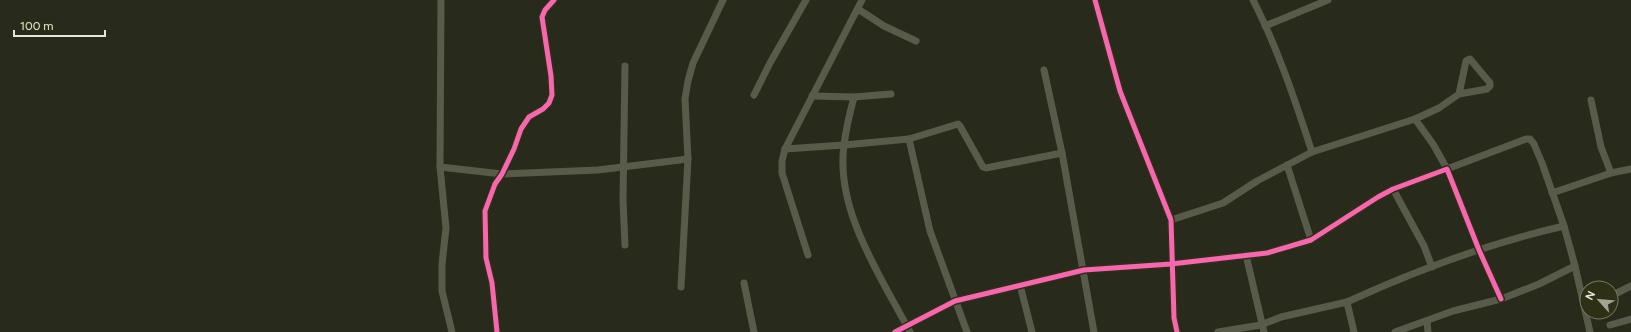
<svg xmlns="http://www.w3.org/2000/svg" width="1631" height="332" font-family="Figtree,sans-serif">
  <rect width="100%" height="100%" fill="#282a1b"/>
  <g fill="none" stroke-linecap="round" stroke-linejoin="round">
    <g stroke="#595b4a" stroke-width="7">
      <polyline points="441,0 440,167 446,228 442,264 442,291 452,332"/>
      <polyline points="1095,0 1120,91 1171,220 1174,318 1177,332"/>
      <path d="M1253,0c25,49 42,100 59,152"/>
      <polyline points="858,9 884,26 916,41"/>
      <polyline points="1265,26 1328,0"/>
      <polyline points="1044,70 1062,153 1094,332"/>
      <polyline points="754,95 770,63 806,0"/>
      <polyline points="812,96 854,97 891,94"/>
      <path d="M854,97c-4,15 -8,32 -10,48 -9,65 37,132 66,187"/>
      <polyline points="1591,100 1601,147 1611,173"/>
      <polyline points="1415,119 1439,108 1459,94 1487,89 1490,86 1490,83 1470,59 1466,61 1459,94"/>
      <polyline points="909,139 930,231 967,332"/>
      <polyline points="785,149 844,145 909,139 958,124 960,126 983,167 986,168 1062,153"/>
      <polyline points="1287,165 1311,240"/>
      <polyline points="440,167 502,174 598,170 688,159"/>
      <polyline points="1393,189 1424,246 1432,267"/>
      <polyline points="1552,193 1611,173 1631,169"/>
      <polyline points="1171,220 1223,203 1257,181 1312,152 1415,119 1433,144 1447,169 1526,139 1530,139 1534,144 1542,163 1564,226 1575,266 1590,332"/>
      <polyline points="625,245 623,200 625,66"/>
      <polyline points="808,255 782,173 782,161 785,149 862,0"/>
      <polyline points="1246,255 1264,332"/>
      <polyline points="744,283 754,332"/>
      <polyline points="1020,285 1032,332"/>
      <polyline points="681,287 688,159 685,99 688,81 693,63 723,0"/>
      <polyline points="1611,296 1631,286"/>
      <path d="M1347,302c70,-32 142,-59 217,-76"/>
      <polyline points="1427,321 1428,332"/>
      <polyline points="1610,325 1631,319"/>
      <polyline points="497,332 492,283 486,258 485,211 495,184 502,174 514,149 521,129 529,117 543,109 549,103 552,95 551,76 542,17 545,10 554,0"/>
      <polyline points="895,332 955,301 1084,270 1171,264 1267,253 1311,240 1378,197 1393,189 1447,169 1479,250 1501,299"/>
      <polyline points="1218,332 1261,325 1281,317 1347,302 1354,332"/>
      <polyline points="1395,332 1453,311 1501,299 1539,284 1575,266"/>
    </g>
    <g stroke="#2d3015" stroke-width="8">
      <g id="cycleway">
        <polyline points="1095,0 1120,91 1171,220 1174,318 1177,332"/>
        <polyline points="497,332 492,283 486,258 485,211 495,184 502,174 514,149 521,129 529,117 543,109 549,103 552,95 551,76 542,17 545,10 554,0"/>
        <polyline points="895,332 955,301 1084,270 1171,264 1267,253 1311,240 1378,197 1393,189 1447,169 1479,250 1501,299"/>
      </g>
    </g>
    <use href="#cycleway" stroke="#f766af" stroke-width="5"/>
  </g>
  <g transform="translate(1599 300) rotate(297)"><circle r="19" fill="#2d3015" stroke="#767962"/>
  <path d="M0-3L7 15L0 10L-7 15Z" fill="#a2a495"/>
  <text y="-6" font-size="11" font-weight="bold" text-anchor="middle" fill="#e3e6d6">N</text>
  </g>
  <path d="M14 30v6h91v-6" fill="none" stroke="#e3e6d6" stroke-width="2"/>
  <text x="20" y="30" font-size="12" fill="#e3e6d6" stroke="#2d3015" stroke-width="3" paint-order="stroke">100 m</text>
</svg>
